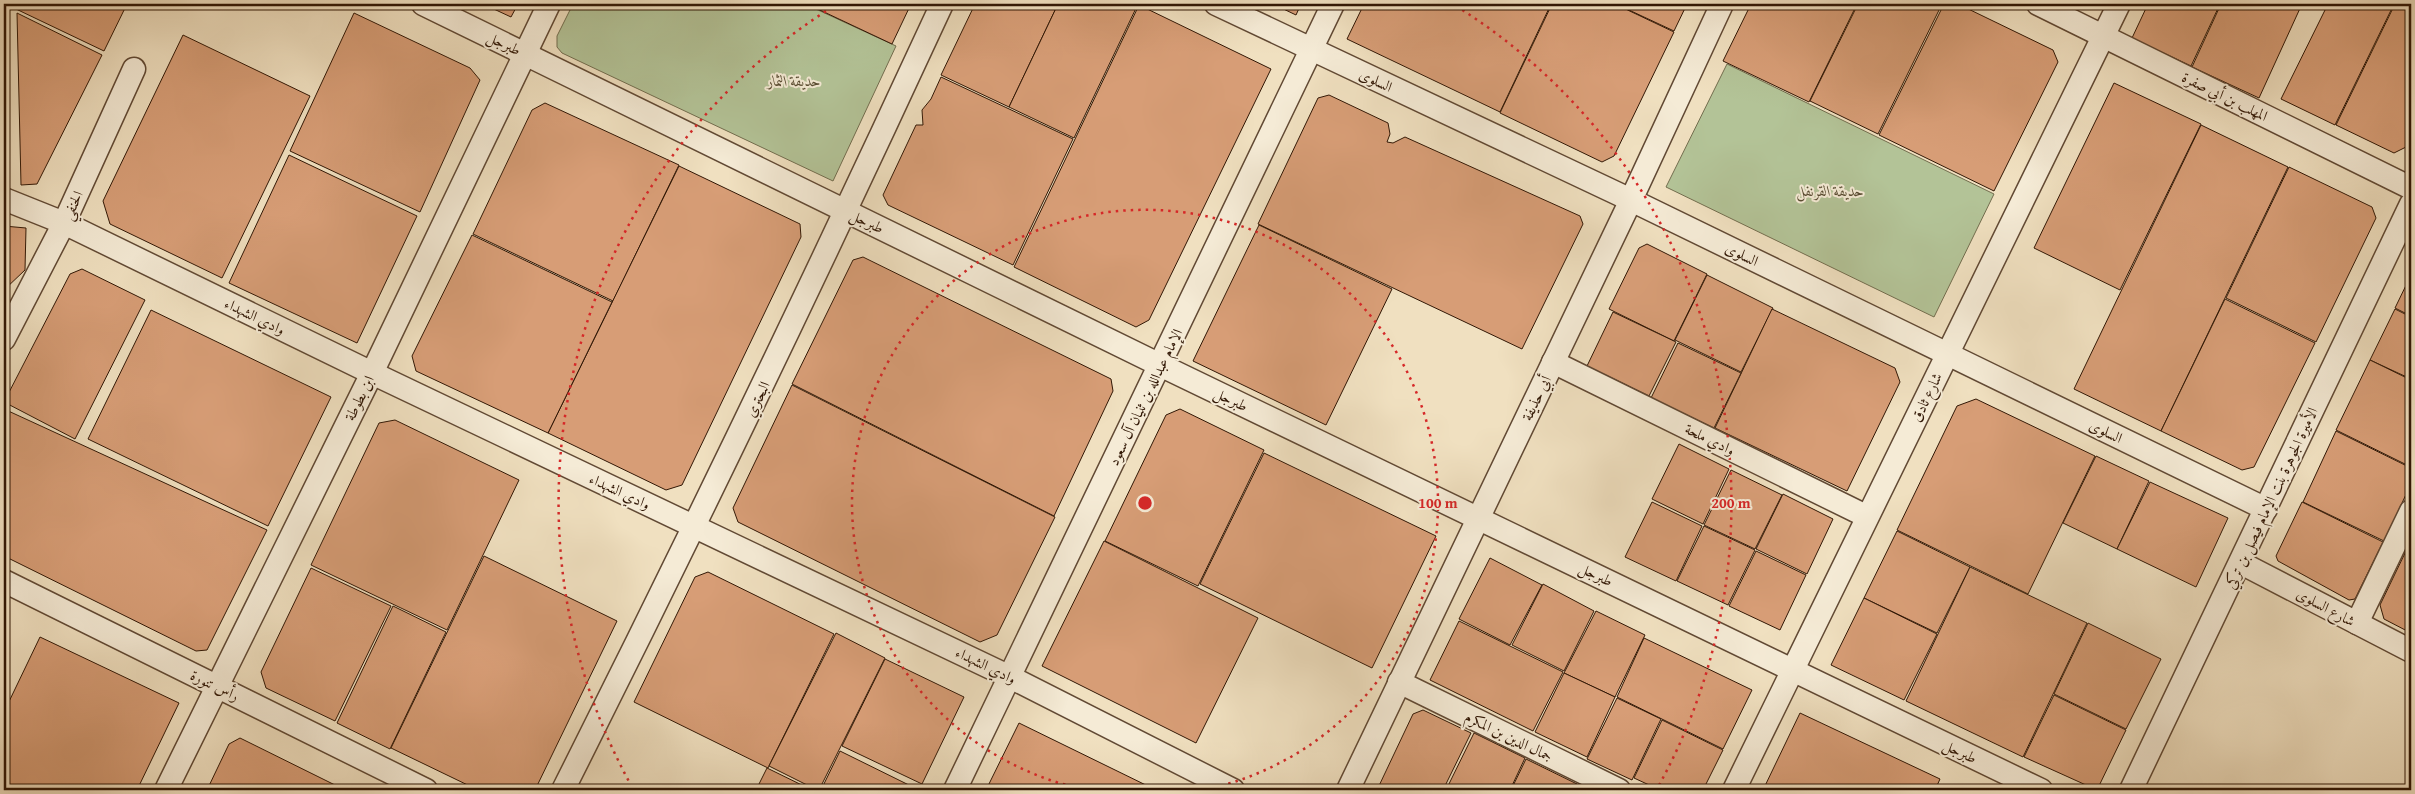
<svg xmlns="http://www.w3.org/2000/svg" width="2415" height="794" font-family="'Gentium Book Plus',Amiri,serif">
  <rect width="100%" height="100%" fill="#f0e0c0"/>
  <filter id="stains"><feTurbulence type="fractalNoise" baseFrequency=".004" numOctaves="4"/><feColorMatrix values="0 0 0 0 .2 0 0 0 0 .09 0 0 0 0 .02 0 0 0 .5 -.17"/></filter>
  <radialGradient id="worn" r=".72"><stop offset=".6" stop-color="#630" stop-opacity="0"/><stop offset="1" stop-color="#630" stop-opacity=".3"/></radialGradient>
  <g fill="#b3c397" stroke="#726d4e">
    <polygon points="573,4 805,4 896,46 833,181 562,53 557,47 557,36"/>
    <polygon points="1727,64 1994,194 1934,317 1666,187"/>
  </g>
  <g fill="#d79d76" stroke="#311705">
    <polygon points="16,4 127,4 104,51 16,9"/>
    <polygon points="483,4 518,4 511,17"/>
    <polygon points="807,4 911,4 892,44"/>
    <polygon points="975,4 1058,4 1009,107 941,75"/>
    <polygon points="1058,4 1138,4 1074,138 1009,107"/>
    <polygon points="1273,4 1301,4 1296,15"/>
    <polygon points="1364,4 1551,4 1500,112 1347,39"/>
    <polygon points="1552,4 1615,4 1674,32 1614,156 1602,162 1500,113"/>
    <polygon points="1616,4 1687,4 1674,31"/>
    <polygon points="1751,4 1857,4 1809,102 1723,61"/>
    <polygon points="1858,4 1942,4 1878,134 1810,101"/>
    <polygon points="1944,4 1958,4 2053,50 2058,62 1994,191 1879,135"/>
    <polygon points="2148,4 2220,4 2191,66 2132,38"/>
    <polygon points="2221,4 2302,4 2259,98 2192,67"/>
    <polygon points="2328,4 2394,4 2335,125 2281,99"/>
    <polygon points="2395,4 2411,4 2411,136 2406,147 2394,153 2336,125"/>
    <polygon points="1139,5 1271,69 1149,320 1136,327 1014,267"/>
    <polygon points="17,13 102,55 37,184 21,185"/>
    <polygon points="354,13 470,68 480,80 420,212 290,151"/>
    <polygon points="183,35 310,96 222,278 110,224 103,201"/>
    <polygon points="941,77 1073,139 1013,265 888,205 883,195 916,125 923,125 922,110 931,99"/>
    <polygon points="2114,83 2201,124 2120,290 2034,248"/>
    <polygon points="1329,95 1388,123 1390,134 1387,142 1393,143 1405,137 1580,216 1583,224 1522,349 1258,224 1318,98"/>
    <polygon points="545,103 679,165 613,301 473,234 532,110"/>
    <polygon points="2201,125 2288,167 2161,431 2074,389"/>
    <polygon points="289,155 417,216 357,343 229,283"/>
    <polygon points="679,166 800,224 801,237 682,485 666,490 548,433"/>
    <polygon points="2289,167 2372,207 2376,218 2316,342 2226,298"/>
    <polygon points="1259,225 1392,289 1326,425 1193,361"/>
    <polygon points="4,226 26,228 25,270 4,290"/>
    <polygon points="472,235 612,302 548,433 416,371 412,356"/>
    <polygon points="1647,244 1707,274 1674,341 1609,309 1639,248"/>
    <polygon points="863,257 1111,379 1113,391 1054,516 792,384 853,260"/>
    <polygon points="82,269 145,300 75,439 4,402 70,274"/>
    <polygon points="1707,275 1773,308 1741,372 1675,340"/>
    <polygon points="2411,275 2411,316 2395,308"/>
    <polygon points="2225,299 2315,343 2254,467 2242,470 2161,431"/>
    <polygon points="1772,309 1895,368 1900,382 1847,491 1715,428"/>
    <polygon points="2395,309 2411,317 2411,379 2370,360"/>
    <polygon points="151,310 331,397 268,526 88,439"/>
    <polygon points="1613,312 1676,342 1649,396 1587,366"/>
    <polygon points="1678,343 1741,373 1714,428 1651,398"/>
    <polygon points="2370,360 2411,380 2411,467 2336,430"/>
    <polygon points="792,385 1055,517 997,635 980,642 738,522 733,508"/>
    <polygon points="1976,399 2095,456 2028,594 1897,530 1957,406"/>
    <polygon points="4,409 267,530 207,650 196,651 4,556"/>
    <polygon points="1180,409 1264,450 1198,586 1105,541 1166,415"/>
    <polygon points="395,420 519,480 447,630 311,565 379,423"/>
    <polygon points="2336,431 2411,468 2411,484 2384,541 2303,502"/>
    <polygon points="1679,444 1729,469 1703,524 1652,499"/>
    <polygon points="1264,453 1436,536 1372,668 1200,584"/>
    <polygon points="2096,456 2149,481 2117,549 2063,523"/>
    <polygon points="1731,470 1782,495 1755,549 1704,525"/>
    <polygon points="2150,482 2228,518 2196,587 2117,549"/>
    <polygon points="1783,494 1833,519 1807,574 1756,549"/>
    <polygon points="1652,502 1702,526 1676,581 1625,557"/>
    <polygon points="2302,502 2383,542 2355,599 2349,600 2278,561 2276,556"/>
    <polygon points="1704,526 1755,550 1728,605 1677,581"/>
    <polygon points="1897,531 1970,567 1937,633 1864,598"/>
    <polygon points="1104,541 1258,618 1196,743 1042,666"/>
    <polygon points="1756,551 1806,575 1780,630 1729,606"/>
    <polygon points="2406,551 2411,554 2411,633 2384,619 2380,605"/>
    <polygon points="484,556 617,621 535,790 478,790 391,748"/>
    <polygon points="1490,558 1542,585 1510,645 1459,619"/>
    <polygon points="1970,567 2087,623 2023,757 1906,701"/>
    <polygon points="311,568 391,606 335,721 266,688 261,672"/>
    <polygon points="708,572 834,634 768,768 634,702 695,577"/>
    <polygon points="1543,584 1594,611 1564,671 1512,645"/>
    <polygon points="1864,598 1937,634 1904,700 1831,665"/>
    <polygon points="393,606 446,632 390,749 337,723"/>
    <polygon points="1596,611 1645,635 1615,697 1564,673"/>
    <polygon points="1459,621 1563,672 1533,731 1430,680"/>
    <polygon points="2088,623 2161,659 2126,729 2054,694"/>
    <polygon points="836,633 885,658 819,790 817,790 769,766"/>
    <polygon points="40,637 179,703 137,790 15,790 4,785 4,712"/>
    <polygon points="1644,638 1752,690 1723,749 1617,697"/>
    <polygon points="885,659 964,697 922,784 842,746"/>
    <polygon points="1564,673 1615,697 1587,757 1535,732"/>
    <polygon points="2054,695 2126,730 2097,790 2024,757"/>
    <polygon points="1617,698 1661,719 1632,780 1587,759"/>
    <polygon points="1423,710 1471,733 1443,790 1377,790 1413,714"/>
    <polygon points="1800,713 1940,779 1935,790 1763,790"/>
    <polygon points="1662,720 1723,750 1703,790 1660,790 1634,778"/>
    <polygon points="1019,723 1156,790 986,790"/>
    <polygon points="1474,733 1525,758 1510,790 1446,790"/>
    <polygon points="240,738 337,786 335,790 207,790 229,744"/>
    <polygon points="840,751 919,790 821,790"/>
    <polygon points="1526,759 1577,784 1574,790 1511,790"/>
    <polygon points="767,768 812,790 756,790"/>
    <polygon points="1578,784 1590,790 1575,790"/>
  </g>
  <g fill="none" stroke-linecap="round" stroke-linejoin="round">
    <g stroke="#614934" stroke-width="25">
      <g id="street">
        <polyline points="423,4 1160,365 2041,790"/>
        <polyline points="1216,4 1631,200 2266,509"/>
        <polyline points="2038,4 2411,188"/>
        <polyline points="4,199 64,223 372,373 1010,677 1233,790"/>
        <polyline points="4,339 64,223 134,69"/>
        <polyline points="1553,362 1866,516"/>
        <polyline points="2241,563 2411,651"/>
        <polyline points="4,581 426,790"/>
        <polyline points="2357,623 2411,511"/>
        <polyline points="1399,682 1619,790"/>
        <polyline points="166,790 372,373 549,4"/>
        <path d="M563,790c131,-260 257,-522 379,-786"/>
        <polyline points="955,790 1333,4"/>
        <polyline points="1348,790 1631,200 1722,4"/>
        <polyline points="1734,790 2119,4"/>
        <polyline points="2131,790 2411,204"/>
      </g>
    </g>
    <use href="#street" stroke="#f5ebd6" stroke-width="22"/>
  </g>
  <g fill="none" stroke="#d62828" stroke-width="2.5" stroke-dasharray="2.5 5">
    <path d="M1087 790A293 293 0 1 1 1203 790"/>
    <path d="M632 787A586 586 0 0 1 834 6M1456 6A586 586 0 0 1 1658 787"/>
  </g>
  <g text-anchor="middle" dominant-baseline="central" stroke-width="4" stroke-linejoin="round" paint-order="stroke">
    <g font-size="15" fill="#311705" stroke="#f5ebd6">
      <text transform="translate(504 43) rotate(26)">طبرجل</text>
      <text transform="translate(1376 80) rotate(25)">السلوى</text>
      <text transform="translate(2225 96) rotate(26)">المهلب بن أبي صفرة</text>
      <text transform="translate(72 205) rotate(-65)">الحنفي</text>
      <text transform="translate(867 221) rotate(26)">طبرجل</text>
      <text transform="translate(1742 254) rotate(26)">السلوى</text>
      <text transform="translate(255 316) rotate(26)">وادي الشهداء</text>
      <text transform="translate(1145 397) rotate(-64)">الإمام عبدالله بن ثنيان آل سعود</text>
      <text transform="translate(1926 397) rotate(-64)">شارع ثادق</text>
      <text transform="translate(359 398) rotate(-64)">ابن بطوطة</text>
      <text transform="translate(1536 398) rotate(-64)">أبي حذيفة</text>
      <text transform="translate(757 399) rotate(-64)">البحتري</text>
      <text transform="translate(1231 399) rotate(26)">طبرجل</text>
      <text transform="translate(2106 431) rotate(26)">السلوى</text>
      <text transform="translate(1710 439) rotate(26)">وادي ملحة</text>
      <text transform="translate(620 491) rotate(25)">وادي الشهداء</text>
      <text transform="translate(2271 498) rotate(-65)">الأميرة الجوهرة بنت الإمام فيصل بن تركي</text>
      <text transform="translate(1596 574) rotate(26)">طبرجل</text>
      <text transform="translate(2326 607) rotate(28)">شارع السلوى</text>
      <text transform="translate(986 665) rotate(26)">وادي الشهداء</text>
      <text transform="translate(215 685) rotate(26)">رأس تنورة</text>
      <text transform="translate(1509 736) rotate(26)">جمال الدين بن المكرم</text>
      <text transform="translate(1960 751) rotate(26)">طبرجل</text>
    </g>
    <g font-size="15" font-style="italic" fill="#584b31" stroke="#f5ebd6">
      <text x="794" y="80">حديقة الثمار</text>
      <text x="1830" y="190">حديقة القرنفل</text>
    </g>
  </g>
  <circle cx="1145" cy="503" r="8" fill="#d62828" stroke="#f5ebd6" stroke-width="2.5"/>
  <g font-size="15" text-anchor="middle" font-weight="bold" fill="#d62828" stroke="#f5ebd6" stroke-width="4" stroke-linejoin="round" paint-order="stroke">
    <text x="1438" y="508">100 m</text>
    <text x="1731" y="508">200 m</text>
  </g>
  <rect width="2415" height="794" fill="none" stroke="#f0e0c0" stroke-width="20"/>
  <rect x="5" y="5" width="2405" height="784" fill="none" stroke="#311705" stroke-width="2.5"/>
  <rect x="10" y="10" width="2395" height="774" fill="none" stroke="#311705"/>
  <rect width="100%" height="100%" filter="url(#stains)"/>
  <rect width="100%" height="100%" fill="url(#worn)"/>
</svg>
